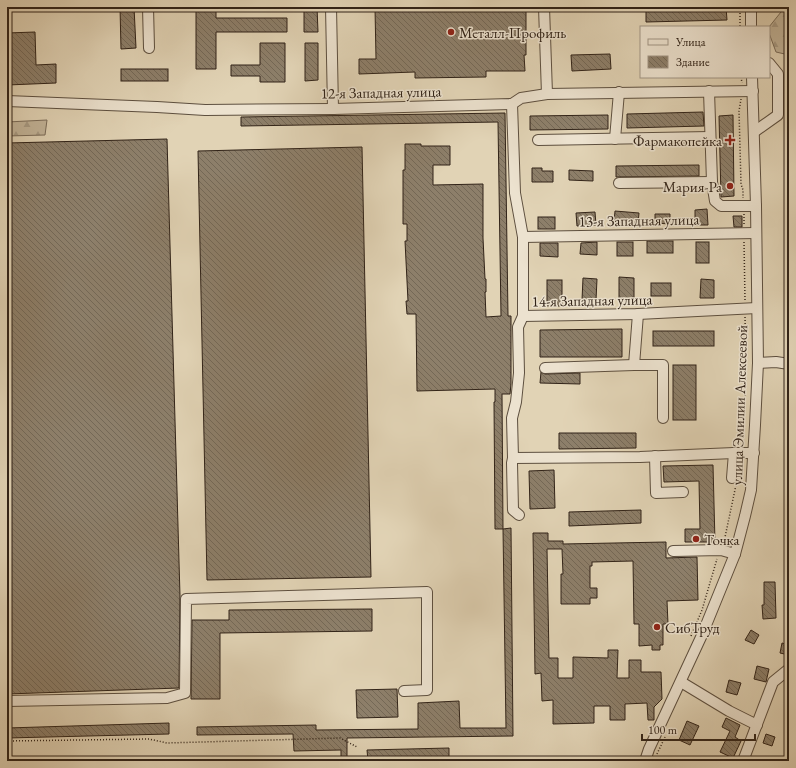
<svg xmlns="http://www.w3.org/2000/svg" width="796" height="768" font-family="'EB Garamond',serif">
  <defs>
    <pattern id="forest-firs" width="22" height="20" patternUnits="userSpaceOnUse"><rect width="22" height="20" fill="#c3b59a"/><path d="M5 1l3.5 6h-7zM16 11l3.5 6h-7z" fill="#a89b84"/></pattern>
    <pattern id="building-back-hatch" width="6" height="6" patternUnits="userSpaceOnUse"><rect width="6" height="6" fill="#8d7f6a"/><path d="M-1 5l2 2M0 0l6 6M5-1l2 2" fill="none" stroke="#746856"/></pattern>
  </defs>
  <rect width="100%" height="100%" fill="#e1d3b5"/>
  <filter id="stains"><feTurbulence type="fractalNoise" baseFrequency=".005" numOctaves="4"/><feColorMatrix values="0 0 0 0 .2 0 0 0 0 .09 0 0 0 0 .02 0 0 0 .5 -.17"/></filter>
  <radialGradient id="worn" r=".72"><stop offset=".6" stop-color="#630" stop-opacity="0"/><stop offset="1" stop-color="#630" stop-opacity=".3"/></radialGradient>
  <g fill="url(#forest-firs)" stroke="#7a6c59">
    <polygon points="785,7 789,7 789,55 776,52 769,33 769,27"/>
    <polygon points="47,120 45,135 7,136 7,122"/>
  </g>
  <g fill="url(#building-back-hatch)" stroke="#312318">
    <polygon points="120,7 134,7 136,48 121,49"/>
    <polygon points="196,7 216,7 216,18 287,18 287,32 216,32 216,69 196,69"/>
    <polygon points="304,7 317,7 318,32 304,32"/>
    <polygon points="477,7 526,7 526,55 524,55 525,71 486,71 486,77 415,78 415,72 359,74 359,59 376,59 375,8"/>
    <polygon points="646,7 726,7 727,20 646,22"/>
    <polygon points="35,32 36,65 56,64 56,83 7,85 7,33"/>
    <polygon points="260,43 285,43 285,82 260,82 260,76 231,76 231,65 260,65"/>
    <polygon points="305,43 318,43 318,80 305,81"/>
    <polygon points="610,54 611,69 572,71 571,55"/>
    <rect x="121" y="69" width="47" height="12"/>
    <polygon points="703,112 704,126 627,128 627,114"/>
    <polygon points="505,113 508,316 511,316 511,384 510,394 502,394 503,529 495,529 494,402 495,402 495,389 417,391 416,314 407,314 406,301 408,301 405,241 407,241 407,224 403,224 403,170 405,170 405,144 421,144 421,146 450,146 450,165 433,165 433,185 483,184 483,238 485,279 486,279 486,292 485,292 486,317 501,316 498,122 241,126 241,117"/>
    <polygon points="608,115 608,129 530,130 530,116"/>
    <polygon points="733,115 734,196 721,197 719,116"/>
    <polygon points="167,139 180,596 179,688 7,694 7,143"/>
    <polygon points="362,147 371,577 207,580 198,151"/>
    <polygon points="699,165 699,176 616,177 616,166"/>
    <polygon points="532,168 542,168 542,171 553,171 553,182 532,182"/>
    <polygon points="569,170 593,171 593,181 569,180"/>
    <polygon points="707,209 708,225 695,225 695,210"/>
    <polygon points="615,211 639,213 638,224 614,222"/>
    <polygon points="595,212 596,225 577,226 576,213"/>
    <polygon points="655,214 670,214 670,224 655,223"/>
    <polygon points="733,216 742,216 742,227 734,227"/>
    <rect x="538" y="217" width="17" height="12"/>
    <rect x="647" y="241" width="26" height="12"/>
    <polygon points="597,242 597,255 580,254 581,243"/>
    <rect x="617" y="242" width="16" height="14"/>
    <rect x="696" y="242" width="13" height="21"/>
    <polygon points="540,243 558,243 558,257 540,256"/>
    <polygon points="619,277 634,278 634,300 619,300"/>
    <polygon points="583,278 597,279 596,300 582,300"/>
    <polygon points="701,279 714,280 714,298 700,298"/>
    <rect x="547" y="280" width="15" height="26"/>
    <rect x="651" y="283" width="20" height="13"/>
    <polygon points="622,329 622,357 540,357 540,330"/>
    <rect x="653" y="331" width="61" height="15"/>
    <rect x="673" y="365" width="23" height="55"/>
    <polygon points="541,372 545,374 580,373 580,384 540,383"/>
    <polygon points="559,433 636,433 636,448 559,449"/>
    <polygon points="713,465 715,542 685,542 685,529 700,529 699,481 664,482 663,466"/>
    <polygon points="554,470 555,508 530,509 529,471"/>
    <polygon points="641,510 641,523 569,526 569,512"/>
    <polygon points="511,528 513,736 347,738 347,761 341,761 341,750 294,751 293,734 197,735 197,727 316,725 316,730 418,729 418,703 459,701 460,728 506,728 503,529"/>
    <polygon points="533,533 548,533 548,541 563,541 563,544 666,542 666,558 697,557 698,600 667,601 668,624 663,624 663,645 660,645 660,650 652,650 652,645 639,646 639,624 634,624 633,561 592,562 592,566 590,566 590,588 597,588 597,598 590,598 590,604 561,604 561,574 563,574 562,549 547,549 549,658 558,658 558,678 573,678 573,657 608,658 608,650 618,650 617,678 629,678 629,660 641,660 641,672 661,672 662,699 654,707 654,720 648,720 647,703 625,704 625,720 610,720 610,706 594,706 594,723 553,724 553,700 542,701 541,673 535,674"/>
    <polygon points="764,582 775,582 776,618 763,619 762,605 764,605"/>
    <polygon points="372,609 372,631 220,633 220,699 191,699 192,620 229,620 229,610"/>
    <polygon points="751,630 759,635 754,644 745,640"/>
    <polygon points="782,643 789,645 789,655 780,653"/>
    <polygon points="757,666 769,669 766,682 754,679"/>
    <polygon points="729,680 741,683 737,695 726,692"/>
    <polygon points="397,689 398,717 357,718 356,690"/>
    <polygon points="726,718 740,725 735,737 741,741 733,758 720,752 730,731 722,727"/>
    <polygon points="687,721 699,726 690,745 679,740"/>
    <polygon points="169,723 169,734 7,738 7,728"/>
    <polygon points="766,734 775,737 772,746 763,743"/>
    <polygon points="449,748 449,761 368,761 367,750"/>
  </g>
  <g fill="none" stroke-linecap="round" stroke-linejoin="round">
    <g stroke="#5d4f3f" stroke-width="12">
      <g id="minor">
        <polyline points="148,7 149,48"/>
        <polyline points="331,7 333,109"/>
        <polyline points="544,7 547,94"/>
        <polyline points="751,7 751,27"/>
        <polyline points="709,91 712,182 715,201 721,206 756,206"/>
        <polyline points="7,101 157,107 205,110 333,109 512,104 521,98 547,94 753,91"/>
        <polyline points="512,104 515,193 523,237 523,316 518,327 519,373 516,402 512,418 513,458"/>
        <polyline points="754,132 778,115 778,74 769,63"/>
        <polyline points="615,139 619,92"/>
        <polyline points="538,140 710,137"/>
        <polyline points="619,183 712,182"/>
        <polyline points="523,237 756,233"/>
        <polyline points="638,314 634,365 663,365 663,418"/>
        <polyline points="523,316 638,314 757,308"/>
        <polyline points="758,363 776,362 789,364"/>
        <polyline points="545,368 634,365"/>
        <polyline points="655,456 656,493 683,492"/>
        <polyline points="732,478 734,453 754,453"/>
        <polyline points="519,515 513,510 512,463 513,458 640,457 734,453"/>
        <polyline points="673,551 721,550 735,554"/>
        <polyline points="681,682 729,711 757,725"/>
        <polyline points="7,701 167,698 185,693 186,599 427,592 427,690 404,691"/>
        <polyline points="645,761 649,749 702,635 735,554 745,516 751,490 755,425 758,363 756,206 752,77"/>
        <polyline points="743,761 773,682 789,669"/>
      </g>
    </g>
    <g stroke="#312318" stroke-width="1.5" stroke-dasharray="1 2" stroke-linecap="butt">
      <polyline points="740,7 740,27"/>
      <polyline points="741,77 742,83"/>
      <polyline points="741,99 739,111 741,184 743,190 743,198"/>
      <polyline points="744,214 744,224"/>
      <polyline points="744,242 745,300"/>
      <polyline points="743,444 746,372 745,316"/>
      <polyline points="724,542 736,485"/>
      <polyline points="691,636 702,610 717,559"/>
      <polyline points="7,741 149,739 167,743 340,738 357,747"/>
      <polyline points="657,754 665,737"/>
    </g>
    <use href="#minor" stroke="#ece2cf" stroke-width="10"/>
  </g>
  <g fill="#8f2418" stroke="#ece2cf" stroke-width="1.5">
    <circle cx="451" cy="32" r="4"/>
    <path d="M728 134h4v4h4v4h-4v4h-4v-4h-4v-4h4z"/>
    <circle cx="730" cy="186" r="4"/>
    <circle cx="696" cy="539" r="4"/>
    <circle cx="657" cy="627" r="4"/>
  </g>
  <g text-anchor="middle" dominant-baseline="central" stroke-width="3" stroke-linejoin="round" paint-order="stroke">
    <g font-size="15" fill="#312318" stroke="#ece2cf" text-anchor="start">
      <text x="459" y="32">Металл-Профиль</text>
      <text x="722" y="140" text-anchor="end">Фармакопейка</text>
      <text x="722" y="186" text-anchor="end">Мария-Ра</text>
      <text x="704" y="539">Точка</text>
      <text x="665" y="627">СибТруд</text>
    </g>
    <g font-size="15" fill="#312318" stroke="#ece2cf">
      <text transform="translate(381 92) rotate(-1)">12-я Западная улица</text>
      <text transform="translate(639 220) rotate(-1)">13-я Западная улица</text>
      <text transform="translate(592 300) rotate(-1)">14-я Западная улица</text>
      <text transform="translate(739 405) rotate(-88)">улица Эмилии Алексеевой</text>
    </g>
  </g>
  <rect width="796" height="768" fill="none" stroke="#e1d3b5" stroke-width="24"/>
  <rect x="8" y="8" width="780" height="752" fill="none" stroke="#312318" stroke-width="2"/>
  <rect x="12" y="12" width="772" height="744" fill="none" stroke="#312318"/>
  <rect x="640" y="26" width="130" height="52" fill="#ece2cf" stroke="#a19686"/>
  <rect x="648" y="39" width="20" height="6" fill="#ece2cf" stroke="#a19686"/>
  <text x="676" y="46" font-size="12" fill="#312318">Улица</text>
  <rect x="648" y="56" width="20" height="12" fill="url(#building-back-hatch)" stroke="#a19686"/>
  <text x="676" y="66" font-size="12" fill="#312318">Здание</text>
  <path d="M642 734v6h113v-6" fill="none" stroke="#312318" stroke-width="2"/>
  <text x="648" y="734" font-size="12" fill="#312318" stroke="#ece2cf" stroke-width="3" paint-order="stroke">100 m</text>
  <rect width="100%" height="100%" filter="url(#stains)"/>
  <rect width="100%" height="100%" fill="url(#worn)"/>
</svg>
